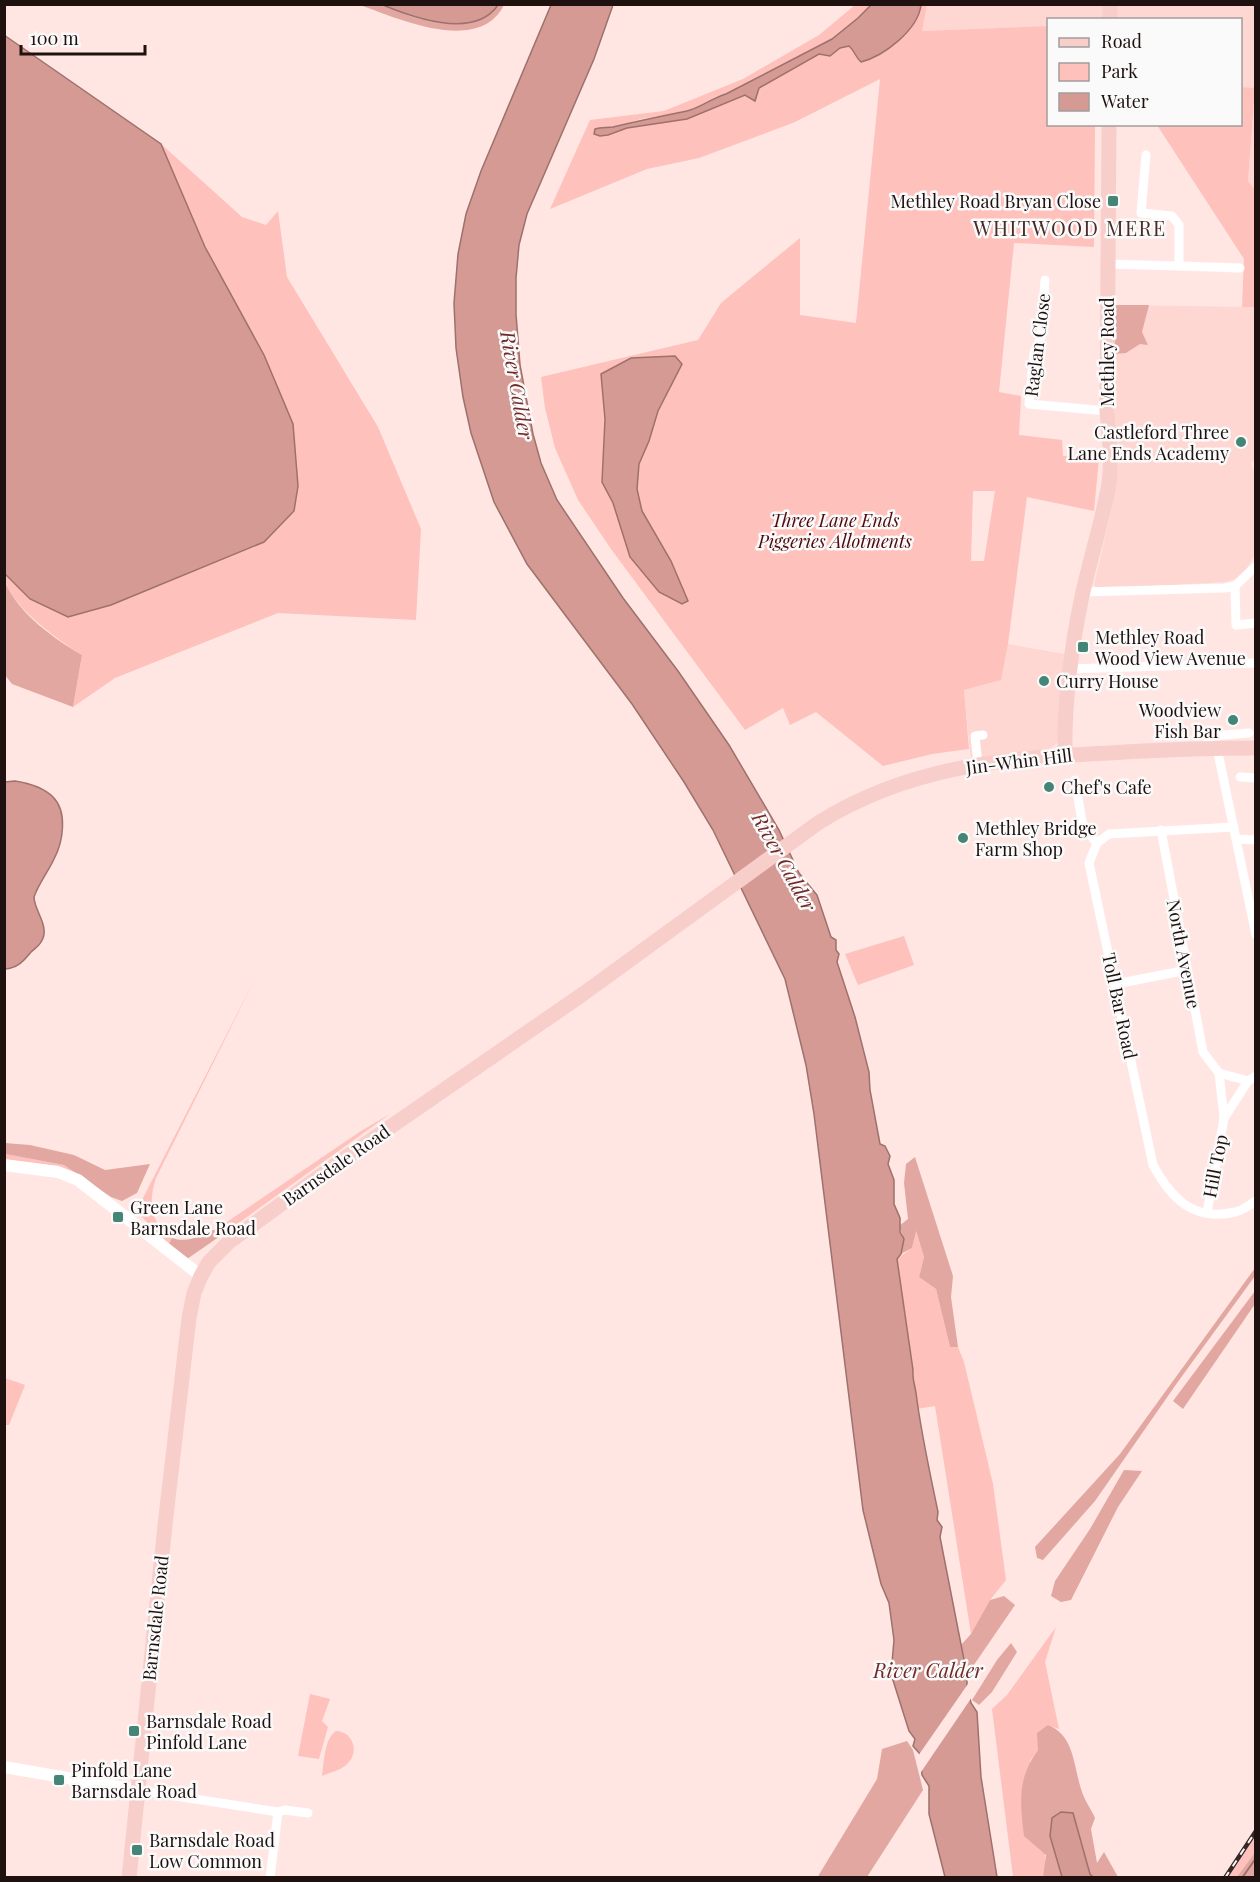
<svg xmlns="http://www.w3.org/2000/svg" width="1260" height="1882" font-family="'Playfair Display',serif">
  <rect width="100%" height="100%" fill="#ffe6e3"/>
  <g fill="#fed6d2">
    <polygon points="927,5 1255,5 1255,190 1248,181 1255,88 1241,87 1240,20 1048,20 1048,26 922,31"/>
    <polygon points="1112,305 1255,307 1256,459 1251,463 1255,475 1255,554 1247,568 1237,578 1226,582 1099,589 1094,585 1111,512 1119,461 1112,378"/>
    <polygon points="1008,644 1064,654 1058,742 1050,749 1043,751 971,760 964,690 1001,680"/>
  </g>
  <g fill="#fec1bb" fill-rule="evenodd">
    <path d="M855,5h16l-13,13 -26,21 -106,55 -11,3 -26,14 -48,8 -32,9 -8,-1 7,8 19,-7 60,-9 59,-24 9,6 4,-13 60,-34 11,2 10,-8 9,-2 6,5 1,7 15,1c20,-14 46,-27 50,-54h6l-5,26 126,-5v98l47,1 -1,122 -80,-4 -15,149 22,4 -2,39 43,5 1,16 36,2 -5,53 -67,-14 -19,147 -7,36 -37,10 5,59 -37,5 -49,12 -67,-54 -26,13 -7,-17 -38,22 -134,-181 -33,-49 -23,-52 -10,-40 -4,-31 157,-37 23,-37 79,-65v77l56,8 24,-244 -85,43 -96,36 -52,11 -97,40 40,-89 74,-9 79,-32 76,-44zM973,491h22l-11,70h-13z"/>
    <polygon points="1241,87 1255,88 1248,181 1255,190 1255,307 1242,307 1244,259 1157,125 1240,124"/>
    <path d="M161,144l81,73 24,8 12,-14 9,66 91,150 43,102 -5,91 -138,-7 -163,65 -42,29 9,-52c-22,-14 -77,-52 -78,-81l26,25 38,18 43,-12 153,-63 30,-31 -30,-156 -59,-108z"/>
    <polygon points="904,936 914,965 858,985 845,954"/>
    <path d="M258,973l-102,205c-8,23 -6,46 16,60l-3,6 -29,-29 2,-15z"/>
    <polygon points="390,1114 226,1232 221,1226 361,1131"/>
    <polygon points="5,1154 64,1165 82,1177 5,1162"/>
    <path d="M915,1229l9,28 -5,20 17,12 14,58h8l6,15 29,122 13,96 -16,20 -19,34 -36,-228 -18,3c0,-13 -5,-26 -4,-39l-16,-111 15,-11z"/>
    <polygon points="5,1378 25,1385 9,1425 5,1425"/>
    <path d="M1056,1627l-11,35 14,67 -11,-4 -10,25 -8,11c5,25 21,95 13,116h-30l-21,-168 15,-14z"/>
    <polygon points="310,1694 330,1699 322,1721 328,1727 319,1759 298,1756"/>
    <path d="M336,1731c16,0 24,20 12,32 -6,7 -17,9 -26,13 2,-13 2,-37 14,-45z"/>
    <polygon points="1255,1831 1255,1877 1225,1878"/>
  </g>
  <g fill="#e3a7a1">
    <path d="M360,5c8,0 17,-2 24,0 9,2 18,8 26,11 28,9 69,15 88,-11h6c-25,50 -105,14 -144,0z"/>
    <polygon points="1112,305 1149,305 1142,332 1148,345 1140,344 1126,353 1113,354"/>
    <path d="M5,582c14,32 48,56 77,73l-9,52 -61,-23 -7,-9z"/>
    <polygon points="5,1143 30,1145 74,1155 105,1170 150,1164 137,1193 122,1201 111,1197 64,1165 5,1154"/>
    <polygon points="915,1157 953,1276 951,1297 958,1347 950,1347 936,1289 919,1277 924,1257 916,1231 912,1248 901,1254 904,1239 899,1226 908,1219 904,1183 906,1164"/>
    <path d="M221,1226l5,6 -39,27 -18,-15 3,-6c17,6 34,-4 49,-12z"/>
    <polygon points="1255,1268 1255,1276 1177,1383 1095,1501 1043,1560 1037,1558 1035,1547 1120,1454"/>
    <polygon points="1255,1291 1255,1304 1183,1409 1173,1401"/>
    <polygon points="1124,1470 1142,1471 1118,1507 1071,1600 1061,1602 1051,1596 1055,1581 1090,1529"/>
    <polygon points="1004,1596 1015,1605 967,1675 961,1645 971,1634 990,1600"/>
    <polygon points="1011,1643 1017,1652 992,1692 979,1705 972,1700 997,1660"/>
    <path d="M1048,1725c29,11 25,47 36,72 3,7 8,14 11,21l-4,11 6,34 7,-11 14,25h-25l-3,-3 -17,-60 -23,22 12,41h-19l3,-22 -22,-19c-4,-34 -7,-57 14,-86l-1,-17z"/>
    <polygon points="907,1741 913,1750 923,1790 867,1877 817,1878 877,1779 882,1749"/>
    <polygon points="1255,1851 1255,1877 1237,1877 1254,1854"/>
  </g>
  <g fill="#d59a94" stroke="#9e716c" stroke-width="1.5">
    <path d="M383,5l115,-1v1c-24,35 -84,13 -115,0z"/>
    <path d="M551,5h62l-19,54 -67,155 -8,31 -3,33v36l4,51 13,69 8,29 16,37 66,98 55,73 51,74 50,85 20,43 18,22 14,42 5,3v10l3,4 -2,8 18,55 14,55 1,18 10,54 5,2 5,10 -2,8 6,16v24l6,14v14l4,7 -3,15 -4,5 16,111c-1,9 2,15 3,23 5,40 14,80 22,119l-1,8 5,7 -2,10 27,138v11l4,17 6,9 4,65 16,100h-52l-16,-63v-28l-7,-11 -2,-21 -7,-8 2,-7 -6,-8 -18,-57 3,-34 -5,-37 -8,-19 -18,-74 -49,-396 -8,-49 -21,-86 -72,-149 -29,-48 -52,-78 -105,-140 -33,-62 -23,-69 -8,-36 -7,-49 -2,-45 4,-49 8,-40 15,-43z"/>
    <path d="M871,5h50c-3,25 -37,51 -60,57 -6,-5 -6,-11 -12,-16l-9,2 -10,8 -11,-2 -60,34 -4,13 -10,-6 -58,24 -60,9 -19,7 -8,1 -6,-2 1,-5c6,-2 12,-1 18,-2 25,-6 49,-11 74,-16 11,-2 25,-13 39,-17l106,-55 26,-21z"/>
    <polygon points="4,35 161,144 205,247 264,355 293,424 298,486 294,511 264,542 111,605 68,617 30,599 5,574"/>
    <polygon points="675,356 682,364 658,411 649,441 639,464 637,489 642,511 671,561 688,601 682,604 659,592 630,557 613,503 602,482 605,419 601,374 631,358"/>
    <path d="M15,781c13,2 28,6 38,16 15,15 10,45 1,62 -6,13 -15,24 -20,38 0,14 17,30 7,45 -2,4 -7,7 -10,10 -8,10 -14,16 -26,17v-187z"/>
    <polygon points="1061,1812 1073,1813 1090,1874 1093,1877 1062,1877 1050,1836 1052,1818"/>
  </g>
  <polygon fill="#ffe6e3" points="970,1681 972,1697 919,1775 918,1756"/>
  <g fill="none" stroke-linecap="round" stroke-linejoin="round">
    <polyline stroke="#9e716c" stroke-width="2" points="1242,1878 1256,1858"/>
    <g stroke="#fff" stroke-width="9">
      <polyline points="1107,264 1179,266 1179,225 1172,216 1141,213 1146,155"/>
      <polyline points="1179,266 1240,268"/>
      <polyline points="1045,280 1041,337 1034,353 1029,404 1107,411"/>
      <polyline points="1235,586 1236,625 1256,623"/>
      <polyline points="1083,592 1225,588 1235,586 1256,566"/>
      <polyline points="1069,669 1256,663"/>
      <polyline points="1205,748 1210,736 1249,733"/>
      <polyline points="1217,748 1256,935"/>
      <polyline points="978,764 975,736 983,735"/>
      <polyline points="1240,777 1256,778"/>
      <polyline points="1075,780 1083,827 1097,843"/>
      <path d="M1234,827l-125,7 -12,9 -8,20 64,302c18,33 40,57 82,47 7,-1 14,-7 21,-11"/>
      <polyline points="1161,830 1203,1052 1219,1073"/>
      <polyline points="1236,839 1256,840"/>
      <polyline points="1116,984 1187,970"/>
      <polyline points="1219,1073 1248,1081 1256,1076"/>
      <polyline points="1224,1118 1248,1081"/>
      <polyline points="1207,1213 1224,1118 1219,1073"/>
      <polyline points="137,1790 278,1812 285,1810 308,1813"/>
      <polyline points="270,1878 278,1812"/>
    </g>
    <g stroke="#fff" stroke-width="12">
      <polyline points="4,1165 58,1172 78,1180 201,1276"/>
      <polyline points="4,1767 137,1790"/>
    </g>
    <g stroke="#f8ceca" stroke-width="15">
      <polyline points="1110,20 1110,4"/>
      <path d="M1065,755c-1,-54 6,-106 17,-159 8,-36 19,-71 26,-107 5,-26 1,-52 -1,-78l2,-287"/>
      <path d="M129,1878l36,-353 24,-207 5,-25 7,-17 8,-14 20,-20 109,-79 245,-169 235,-171c91,-57 187,-65 291,-70 49,-3 97,-5 147,-5"/>
    </g>
    <g stroke="#362826" stroke-width="4.5">
      <polyline id="rail" points="1225,1878 1256,1831"/>
    </g>
    <use href="#rail" stroke="#fafafa" stroke-width="2" stroke-dasharray="7" stroke-linecap="butt"/>
  </g>
  <g fill="#448575" stroke="#fafafa" stroke-width="2">
    <rect x="1107" y="195" width="12" height="12" rx="3"/>
    <circle cx="1241" cy="442" r="6"/>
    <rect x="1077" y="641" width="12" height="12" rx="3"/>
    <circle cx="1044" cy="681" r="6"/>
    <circle cx="1233" cy="720" r="6"/>
    <circle cx="1049" cy="787" r="6"/>
    <circle cx="963" cy="838" r="6"/>
    <rect x="112" y="1211" width="12" height="12" rx="3"/>
    <rect x="128" y="1725" width="12" height="12" rx="3"/>
    <rect x="53" y="1774" width="12" height="12" rx="3"/>
    <rect x="131" y="1844" width="12" height="12" rx="3"/>
  </g>
  <g text-anchor="middle" dominant-baseline="central" stroke-width="5" stroke-linejoin="round" paint-order="stroke">
    <g font-size="18" fill="#1e110f" stroke="#fafafa" text-anchor="start">
      <text x="1101" y="201" text-anchor="end">Methley Road Bryan Close</text>
      <text x="1229" y="432" text-anchor="end">Castleford Three<tspan x="1229" dy="21">Lane Ends Academy</tspan></text>
      <text x="1095" y="637">Methley Road<tspan x="1095" dy="21">Wood View Avenue</tspan></text>
      <text x="1056" y="681">Curry House</text>
      <text x="1221" y="710" text-anchor="end">Woodview<tspan x="1221" dy="21">Fish Bar</tspan></text>
      <text x="1061" y="787">Chef's Cafe</text>
      <text x="975" y="828">Methley Bridge<tspan x="975" dy="21">Farm Shop</tspan></text>
      <text x="130" y="1207">Green Lane<tspan x="130" dy="21">Barnsdale Road</tspan></text>
      <text x="146" y="1721">Barnsdale Road<tspan x="146" dy="21">Pinfold Lane</tspan></text>
      <text x="71" y="1770">Pinfold Lane<tspan x="71" dy="21">Barnsdale Road</tspan></text>
      <text x="149" y="1840">Barnsdale Road<tspan x="149" dy="21">Low Common</tspan></text>
    </g>
    <g font-size="18" fill="#1e110f" stroke="#fafafa">
      <text transform="translate(1037 345) rotate(-83)">Raglan Close</text>
      <text transform="translate(1107 352) rotate(-90)">Methley Road</text>
      <text transform="translate(1019 761) rotate(-7)">Jin-Whin Hill</text>
      <text transform="translate(1184 954) rotate(79)">North Avenue</text>
      <text transform="translate(1120 1006) rotate(78)">Toll Bar Road</text>
      <text transform="translate(336 1165) rotate(-35)">Barnsdale Road</text>
      <text transform="translate(1215 1166) rotate(-79)">Hill Top</text>
      <text transform="translate(155 1618) rotate(-84)">Barnsdale Road</text>
    </g>
    <g font-size="18" font-style="italic" fill="#50090b" stroke="#fafafa">
      <text x="835" y="520">Three Lane Ends<tspan x="835" dy="21">Piggeries Allotments</tspan></text>
    </g>
    <g font-size="20" letter-spacing="1.5" fill="#482a27" stroke="#fafafa">
      <text x="1070" y="227">WHITWOOD MERE</text>
    </g>
    <g font-size="20" font-style="italic" fill="#712a27" stroke="#fafafa">
      <text transform="translate(518 385) rotate(80)">River Calder</text>
      <text transform="translate(785 861) rotate(61)">River Calder</text>
      <text x="928" y="1669">River Calder</text>
    </g>
  </g>
  <rect width="1260" height="1882" fill="none" stroke="#1e110f" stroke-width="12"/>
  <rect x="1047" y="18" width="195" height="108" fill="#fafafa" stroke="#a29d9c" stroke-width="1.5"/>
  <rect x="1059" y="38" width="30" height="9" fill="#f8ceca" stroke="#a29d9c" stroke-width="1.5"/>
  <text x="1101" y="48" font-size="18" fill="#1e110f">Road</text>
  <rect x="1059" y="63" width="30" height="18" fill="#fec1bb" stroke="#a29d9c" stroke-width="1.5"/>
  <text x="1101" y="78" font-size="18" fill="#1e110f">Park</text>
  <rect x="1059" y="93" width="30" height="18" fill="#d59a94" stroke="#a29d9c" stroke-width="1.5"/>
  <text x="1101" y="108" font-size="18" fill="#1e110f">Water</text>
  <path d="M21 45v9h124v-9" fill="none" stroke="#1e110f" stroke-width="3"/>
  <text x="30" y="45" font-size="18" fill="#1e110f" stroke="#fafafa" stroke-width="4.5" paint-order="stroke">100 m</text>
</svg>
